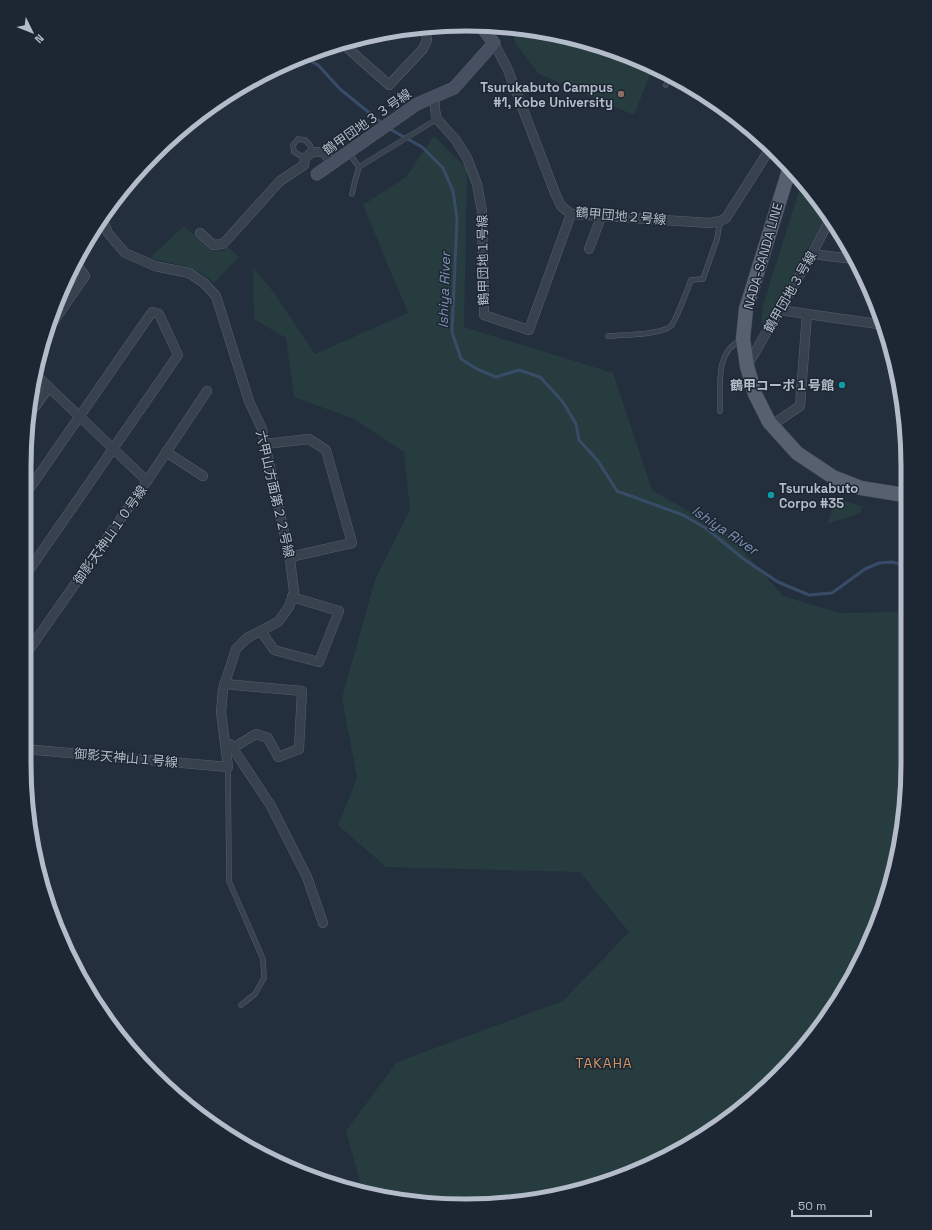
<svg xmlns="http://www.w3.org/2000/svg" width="932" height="1230" font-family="'Space Grotesk','Noto Sans JP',sans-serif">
  <rect width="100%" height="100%" fill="#242f3e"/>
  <g fill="#263c3f">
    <polygon points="513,29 552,32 635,58 653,67 634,115 539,74 516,44 512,32"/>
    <polygon points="434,136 467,169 464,327 613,373 652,490 728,534 783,596 840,613 904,612 904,822 884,906 834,1009 779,1076 712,1131 608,1182 495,1205 380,1197 363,1192 346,1131 397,1062 563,1001 629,932 580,872 386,867 338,825 357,778 342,698 375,580 410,510 404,452 354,419 294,397 286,338 254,319 253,267 275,294 315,354 408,313 363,205 406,177"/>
    <polygon points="802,182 827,213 762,333 762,308"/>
    <path d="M184,226l26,24 14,1 4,-4 11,10 -25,26c-16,-17 -43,-20 -64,-25z"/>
    <polygon points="836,498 863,507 860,513 827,524"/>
  </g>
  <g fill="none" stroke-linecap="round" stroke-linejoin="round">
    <g stroke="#394c67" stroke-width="3">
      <polyline points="301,56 318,65 340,89 383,124"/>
      <polyline points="388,128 422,147 443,168 453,191 457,219 452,332 461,359 477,369 496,377 519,370 540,377 563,402 576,424 579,440 598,461 617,491 683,515 707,529 745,560 778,582 809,595 832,593 865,569 879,563 892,562 904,565"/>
    </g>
    <g stroke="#565f6c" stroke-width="5.5">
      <g id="lane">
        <polyline points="666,85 670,76"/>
        <polyline points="348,152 359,167"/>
        <polyline points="305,158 294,152 293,145 298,139 305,140 310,145 312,152"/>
        <polyline points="352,194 355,181 359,167 437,119"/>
        <path d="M608,336c14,-1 53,-1 63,-10 4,-4 17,-38 20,-46l12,-1 14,-40 3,-18"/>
        <path d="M720,411c1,-24 -6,-60 22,-71"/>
        <polyline points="228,767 229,881 263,959 264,978 255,994 241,1005"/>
      </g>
    </g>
    <g stroke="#565f6c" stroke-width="10">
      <g id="street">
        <polyline points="494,43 508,70 555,193 561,206 571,214 710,223 720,221 726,218 771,147"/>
        <polyline points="343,44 389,85 423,49 427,40 425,28"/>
        <polyline points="435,97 435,110 437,119 455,139 467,158 477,184 482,211 484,315 529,330 571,214"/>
        <polyline points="200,233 213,245 223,244 280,181 304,165 305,158 312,152 323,152 333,163"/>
        <polyline points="589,249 601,217"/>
        <polyline points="812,254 853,259"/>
        <polyline points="779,310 885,325"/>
        <polyline points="47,331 85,276 75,262"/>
        <polyline points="747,366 812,254 831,217"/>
        <polyline points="29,415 49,387"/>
        <polyline points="772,425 800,406 807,314"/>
        <polyline points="265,444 309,439 326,450 352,543 290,557"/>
        <polyline points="166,452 203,476"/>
        <polyline points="147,481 207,391"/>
        <polyline points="25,576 178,355 159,314 152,312 25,495"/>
        <polyline points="261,631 274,650 319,662 339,611 292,597"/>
        <polyline points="24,657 147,481 35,374"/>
        <polyline points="224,684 302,691 299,749 278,757 268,738 256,734 233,748"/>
        <polyline points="230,744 271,806 307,877 323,923"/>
        <polyline points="24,749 228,767 221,712 223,689 236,649 247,638 278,622 289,607 294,591 290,560 262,429 249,401 216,296 204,283 189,273 155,266 125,253 108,233 102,218"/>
      </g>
    </g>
    <g stroke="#565f6c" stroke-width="13">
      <polyline id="secondary" points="317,174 417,104 454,88 494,43 481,26"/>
    </g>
    <g stroke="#414a57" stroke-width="15">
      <polyline id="primary" points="790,167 746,309 743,339 747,366 755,394 769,422 797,453 833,477 861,488 904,495"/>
    </g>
    <use href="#lane" stroke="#38414e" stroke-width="4.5"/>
    <use href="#street" stroke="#38414e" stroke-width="9"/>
    <use href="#secondary" stroke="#465061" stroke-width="12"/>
    <use href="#primary" stroke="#56606e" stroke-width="14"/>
  </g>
  <circle fill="#8d6e63" stroke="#1d2633" stroke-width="1.5" cx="621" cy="94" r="4"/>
  <g fill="#0f9aa8" stroke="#1d2633" stroke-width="1.5">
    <circle cx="842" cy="385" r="4"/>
    <circle cx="771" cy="495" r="4"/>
  </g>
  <g text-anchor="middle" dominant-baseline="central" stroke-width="3" stroke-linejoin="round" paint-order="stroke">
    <g font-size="13" font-weight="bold" fill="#b4bcc9" stroke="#1d2633" text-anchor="end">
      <text x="613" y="87">Tsurukabuto Campus<tspan x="613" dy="15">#1, Kobe University</tspan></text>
      <text x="834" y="385">鶴甲コーポ１号館</text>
      <text x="779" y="488" text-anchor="start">Tsurukabuto<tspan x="779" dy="15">Corpo #35</tspan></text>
    </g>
    <g font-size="13" fill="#b4bcc9" stroke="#1d2633">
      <text transform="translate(367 122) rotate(-35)">鶴甲団地３３号線</text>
      <text transform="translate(621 216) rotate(5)">鶴甲団地２号線</text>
      <text transform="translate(763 256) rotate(-74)">NADA-SANDA LINE</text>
      <text transform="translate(483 260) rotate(-91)">鶴甲団地１号線</text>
      <text transform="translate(790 292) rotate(-60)">鶴甲団地３号線</text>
      <text transform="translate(275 494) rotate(77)">六甲山方面第２２号線</text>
      <text transform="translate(110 535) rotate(-55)">御影天神山１０号線</text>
      <text transform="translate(126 758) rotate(5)">御影天神山１号線</text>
    </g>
    <g font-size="14" font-style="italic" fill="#7c92b1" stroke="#1d2633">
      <text transform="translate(444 290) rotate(-88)">Ishiya River</text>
      <text transform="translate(725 530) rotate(34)">Ishiya River</text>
    </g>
    <g font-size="14" letter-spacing="1" fill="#d59563" stroke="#1d2633">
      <text x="604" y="1063">TAKAHA</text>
    </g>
  </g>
  <path d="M0 0H932V1230H0ZM466 31H466A435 435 0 0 1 901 466V764A435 435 0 0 1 466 1199H466A435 435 0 0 1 31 764V466A435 435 0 0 1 466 31Z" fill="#1d2633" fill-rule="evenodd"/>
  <path fill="none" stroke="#b4bcc9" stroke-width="5" d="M466 31H466A435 435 0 0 1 901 466V764A435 435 0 0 1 466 1199H466A435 435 0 0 1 31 764V466A435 435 0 0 1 466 31Z"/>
  <g transform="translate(32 32) rotate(133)" stroke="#1d2633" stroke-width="3" paint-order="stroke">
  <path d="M0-3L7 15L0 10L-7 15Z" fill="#b4bcc9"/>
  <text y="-6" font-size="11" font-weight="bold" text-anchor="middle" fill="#b4bcc9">N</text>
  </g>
  <path d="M792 1210v6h79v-6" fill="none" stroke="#b4bcc9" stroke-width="2"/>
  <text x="798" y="1210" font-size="12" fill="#b4bcc9" stroke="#1d2633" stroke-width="3" paint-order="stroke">50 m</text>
</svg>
